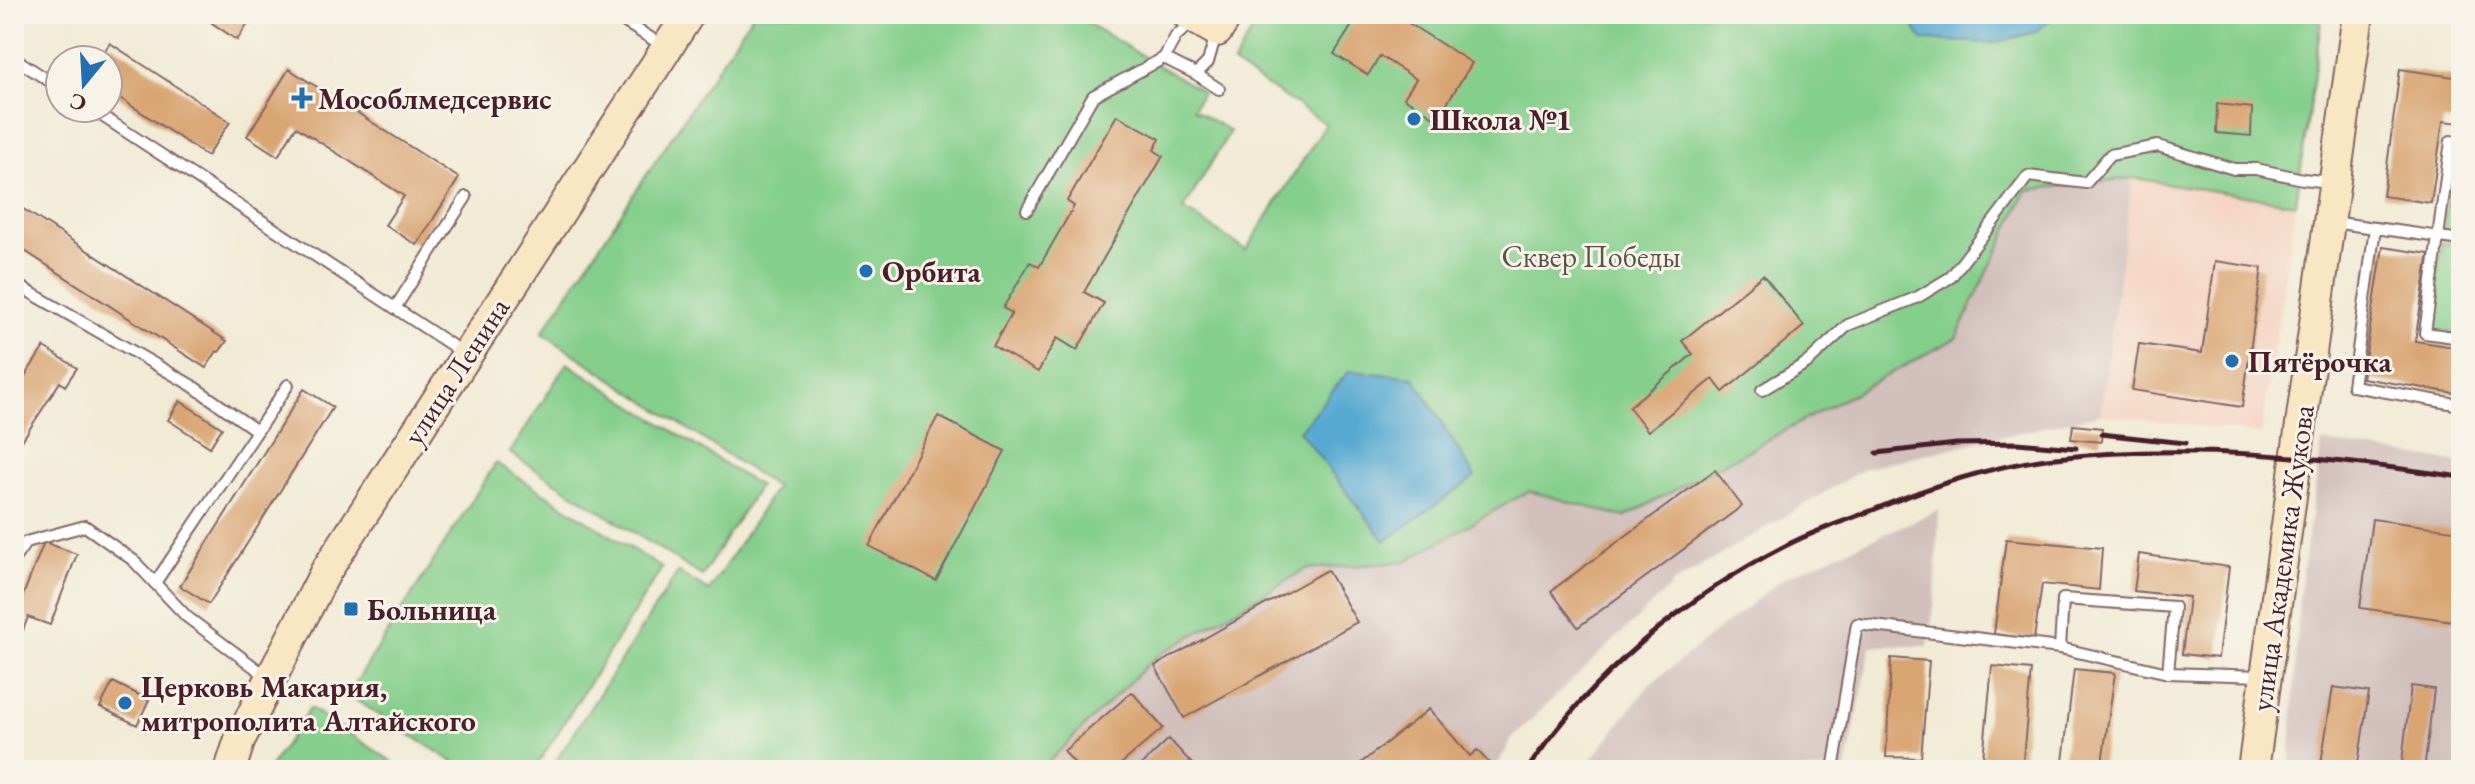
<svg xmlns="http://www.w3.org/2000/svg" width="2475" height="784" font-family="'EB Garamond',serif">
  <rect width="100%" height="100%" fill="#f7f3e8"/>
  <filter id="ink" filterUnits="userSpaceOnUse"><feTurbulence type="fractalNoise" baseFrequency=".0125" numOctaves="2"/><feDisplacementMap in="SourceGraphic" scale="16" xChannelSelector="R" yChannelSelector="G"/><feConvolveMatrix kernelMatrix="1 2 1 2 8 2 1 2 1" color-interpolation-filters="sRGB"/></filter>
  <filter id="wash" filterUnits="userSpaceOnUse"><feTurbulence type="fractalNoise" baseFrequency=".006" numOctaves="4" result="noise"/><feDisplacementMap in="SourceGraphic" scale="32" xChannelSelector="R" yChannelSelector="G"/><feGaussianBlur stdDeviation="1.8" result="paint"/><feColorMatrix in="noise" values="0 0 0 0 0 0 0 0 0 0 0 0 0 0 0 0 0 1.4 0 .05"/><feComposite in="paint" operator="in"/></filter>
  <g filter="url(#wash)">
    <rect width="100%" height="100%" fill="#f1ebd5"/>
    <polygon fill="#f5d3c1" points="2133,178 2296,204 2261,434 2100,414"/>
    <g fill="#d1c0bc">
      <polygon points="2133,178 2100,414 1865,468 1674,583 1512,738 1495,770 1040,770 1154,658 1306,569 1404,562 1529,491 1625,517 1955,338 2026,190"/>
      <polygon points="2322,442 2461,463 2461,770 2290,770 2299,598"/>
      <polygon points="1939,510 1935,601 1928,646 1871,646 1846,770 1584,770 1649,685 1785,577"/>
    </g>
    <g fill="#85cf8c" stroke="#68775c" stroke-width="2">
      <polygon points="753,14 1072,14 1203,92 1193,109 1230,131 1184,209 1246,250 1326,124 1233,64 1262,14 2322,14 2296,204 2133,178 2027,190 1956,338 1625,517 1529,491 1404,562 1306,569 1154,658 1040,770 550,770 678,572 709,591 776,487 542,333"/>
      <polygon points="2454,148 2461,148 2461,234 2443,232"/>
      <polygon points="2442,242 2461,245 2461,335 2429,330"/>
      <polygon points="567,363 759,486 702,576 510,453"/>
      <polygon points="496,463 662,568 534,770 466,770 348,695"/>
      <polygon points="310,708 405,770 268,770"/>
    </g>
    <g fill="#56a9d1" stroke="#50647e" stroke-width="2">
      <polygon points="1905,14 2057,14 2035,32 1994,43 1923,40"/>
      <polygon points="1349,371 1414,377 1475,477 1385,541 1299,431"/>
    </g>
    <g id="blocks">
      <g fill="#d9a573">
        <polygon points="211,14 254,14 237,40 212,23 216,17"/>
        <polygon points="1359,14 1394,14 1472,63 1437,119 1404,98 1416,79 1380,56 1368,75 1334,54"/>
        <polygon points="110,43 230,122 207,156 108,90 108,60 99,60"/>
        <polygon points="289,69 459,178 417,245 385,225 404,196 296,127 278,156 247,136"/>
        <polygon points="2400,69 2461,78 2461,123 2443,121 2431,203 2383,196"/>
        <polygon points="2217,104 2252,108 2251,136 2216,133"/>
        <polygon points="1117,115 1160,139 1154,150 1163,156 1084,292 1104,303 1077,350 1057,338 1038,372 993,346 1012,313 1003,308 1030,262 1039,267 1074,206 1067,201"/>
        <polygon points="14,203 227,341 219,352 217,351 206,368 14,244"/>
        <polygon points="2383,247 2429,254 2415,341 2461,348 2461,394 2362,378"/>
        <polygon points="2215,261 2262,268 2242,407 2132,390 2139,344 2202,353"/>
        <polygon points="1763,275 1804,326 1723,392 1713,379 1648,431 1629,407 1693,354 1682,341"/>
        <polygon points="44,347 77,368 65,386 60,382 14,453 14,382 19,385"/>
        <polygon points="304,389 333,407 209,604 180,586"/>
        <polygon points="180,401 222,428 210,447 168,420"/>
        <polygon points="938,416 1005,451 936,581 869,546"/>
        <polygon points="2073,425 2102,428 2101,442 2071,439"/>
        <polygon points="1715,470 1742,506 1578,627 1551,591"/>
        <polygon points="2372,519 2461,531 2461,622 2360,608"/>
        <polygon points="2006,539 2102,548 2099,590 2042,584 2034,639 1994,634"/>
        <polygon points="44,542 77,554 50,625 28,617 14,654 14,612 16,613"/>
        <polygon points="2139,554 2229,567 2218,658 2182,654 2189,597 2134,591"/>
        <polygon points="1327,570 1357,622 1184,718 1155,666"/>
        <polygon points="1891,658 1929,661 1921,758 1886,757"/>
        <polygon points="1992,666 2031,670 2022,770 1982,769"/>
        <polygon points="2074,669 2115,673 2101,770 2062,770"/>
        <polygon points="113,682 149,700 137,725 100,707"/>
        <polygon points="2411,686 2434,689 2424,770 2401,770"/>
        <polygon points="2333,687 2369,692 2357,770 2320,770"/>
        <polygon points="1132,692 1163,728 1114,770 1080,770 1064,751"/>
        <polygon points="1429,709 1470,756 1477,750 1489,763 1481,770 1352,770"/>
        <polygon points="1169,739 1194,766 1190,770 1136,770"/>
      </g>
    </g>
  </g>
  <g filter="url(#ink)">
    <use href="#blocks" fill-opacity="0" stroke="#846666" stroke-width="2"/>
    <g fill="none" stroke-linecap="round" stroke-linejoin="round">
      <g stroke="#846666" stroke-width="14">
        <g id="lane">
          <polyline points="612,14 665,47"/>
          <polyline points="1191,23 1176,36 1164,58 1196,74 1208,62 1216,34"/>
          <polyline points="14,58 60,88"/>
          <polyline points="1196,74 1219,89"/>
          <polyline points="90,108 465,354"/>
          <polyline points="2461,143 2451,141 2425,333 2461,338"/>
          <polyline points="1027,210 1093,96 1164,58"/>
          <polyline points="2332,222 2461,240"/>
          <polyline points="2375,228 2353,386 2461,405"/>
          <polyline points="14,283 191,385 257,431"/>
          <polyline points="395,308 466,197"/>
          <polyline points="1762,390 1808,362 1848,325 1918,297 1951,277 2028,176 2086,183 2110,155 2158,146 2234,169 2256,169 2303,179 2330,182"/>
          <polyline points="14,559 26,542 85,526 133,560 187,617 269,678"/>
          <polyline points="155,583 288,385"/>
          <polyline points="2060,648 2063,599 2174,607 2168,673 2262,676"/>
          <polyline points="1833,770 1857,624 2060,648 2168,673"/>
        </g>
      </g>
      <g stroke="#846666" stroke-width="34">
        <g id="secondary">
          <polyline points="1187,14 1217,31 1228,14"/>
          <polyline points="230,770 240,739 326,571 689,14"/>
          <polyline points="2253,770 2358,14"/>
        </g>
      </g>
      <use href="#lane" stroke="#fff" stroke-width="10"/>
      <use href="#secondary" stroke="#f9e7c3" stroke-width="30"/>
      <g stroke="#4a1f2b" stroke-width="5">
        <polyline points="2101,434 2185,443"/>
        <polyline points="1877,453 1956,444 2017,443 2076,448"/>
        <path d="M1527,770c65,-96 159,-174 262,-226 27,-14 56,-23 84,-34 55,-23 114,-43 173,-51 139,-17 278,-2 415,18"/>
      </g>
    </g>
  </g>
  <g fill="#1f6fb2" stroke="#f7f3e8" stroke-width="3">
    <path d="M298 86h8v8h8v8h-8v8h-8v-8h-8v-8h8z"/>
    <circle cx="1414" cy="119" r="8"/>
    <circle cx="866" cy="271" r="8"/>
    <circle cx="2232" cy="361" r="8"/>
    <rect x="343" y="601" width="16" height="16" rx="4"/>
    <circle cx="125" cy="703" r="8"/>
  </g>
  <g text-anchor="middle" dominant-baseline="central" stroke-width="6" stroke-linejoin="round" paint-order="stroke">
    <g font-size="30" font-weight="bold" fill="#4a1f2b" stroke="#f7f3e8" text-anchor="start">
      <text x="318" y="98">Мособлмедсервис</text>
      <text x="1430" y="119">Школа №1</text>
      <text x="882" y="271">Орбита</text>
      <text x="2248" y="361">Пятёрочка</text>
      <text x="367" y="609">Больница</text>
      <text x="141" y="686">Церковь Макария,<tspan x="141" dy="34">митрополита Алтайского</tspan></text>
    </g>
    <g font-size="30" fill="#5c5448" stroke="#f7f3e8">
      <text x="1591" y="256">Сквер Победы</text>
    </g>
    <g font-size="30" fill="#4a1f2b" stroke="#f7f3e8">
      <text transform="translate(456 371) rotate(-57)">улица Ленина</text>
      <text transform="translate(2282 558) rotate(-82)">улица Академика Жукова</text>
    </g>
  </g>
  <rect width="2475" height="784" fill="none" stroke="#f7f3e8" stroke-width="48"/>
  <g transform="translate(84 84) rotate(198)"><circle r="38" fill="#f7f3e8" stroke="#b29e9c" stroke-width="2"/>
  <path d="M0-6L14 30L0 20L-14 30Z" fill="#1f6fb2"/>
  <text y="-12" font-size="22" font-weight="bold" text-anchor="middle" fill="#4a1f2b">С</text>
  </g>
</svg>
